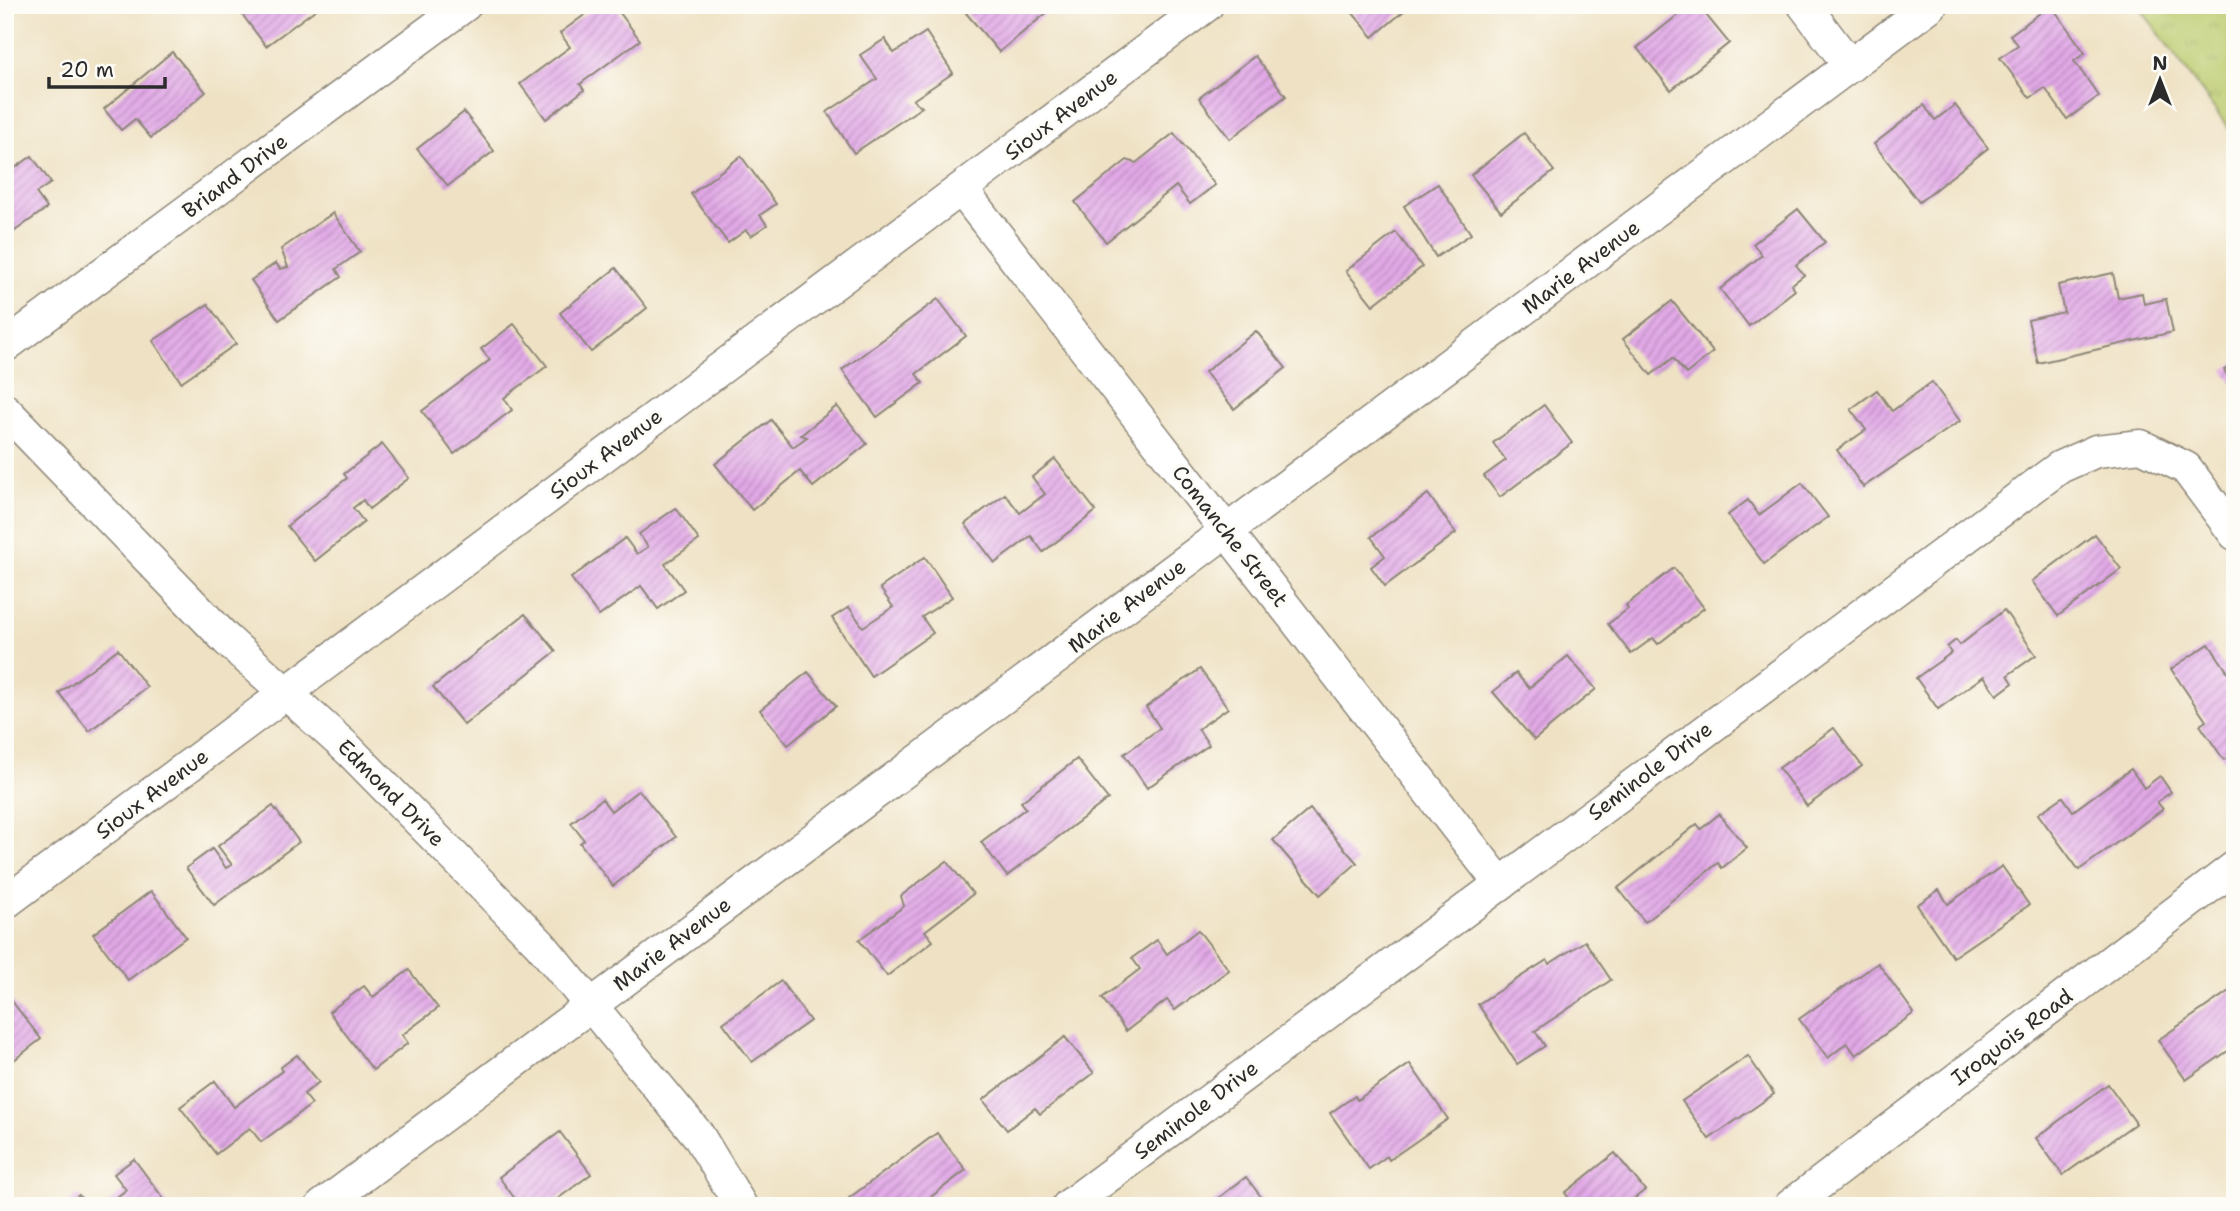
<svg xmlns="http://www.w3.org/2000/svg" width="2240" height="1211" font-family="'Shantell Sans',sans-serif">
  <defs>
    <pattern id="grass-tufts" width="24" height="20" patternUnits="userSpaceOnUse" patternTransform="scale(1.75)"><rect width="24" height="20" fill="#bccb6d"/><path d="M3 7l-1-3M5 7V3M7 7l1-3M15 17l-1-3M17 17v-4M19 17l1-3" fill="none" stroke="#a2ae5f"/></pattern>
    <pattern id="building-hatch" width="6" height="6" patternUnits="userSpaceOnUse" patternTransform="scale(1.75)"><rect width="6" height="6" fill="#e2a9e7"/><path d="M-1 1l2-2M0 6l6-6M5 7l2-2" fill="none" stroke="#b78abb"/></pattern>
  </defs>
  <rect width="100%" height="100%" fill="#fdfcf7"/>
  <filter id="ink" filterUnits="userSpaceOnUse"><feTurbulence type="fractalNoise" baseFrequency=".0143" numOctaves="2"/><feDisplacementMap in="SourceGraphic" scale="14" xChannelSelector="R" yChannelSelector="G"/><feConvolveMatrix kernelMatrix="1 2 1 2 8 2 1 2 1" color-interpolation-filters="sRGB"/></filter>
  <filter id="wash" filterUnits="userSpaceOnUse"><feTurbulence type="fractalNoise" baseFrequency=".00686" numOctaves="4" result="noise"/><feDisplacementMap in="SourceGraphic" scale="28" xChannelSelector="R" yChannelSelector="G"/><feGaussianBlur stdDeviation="1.57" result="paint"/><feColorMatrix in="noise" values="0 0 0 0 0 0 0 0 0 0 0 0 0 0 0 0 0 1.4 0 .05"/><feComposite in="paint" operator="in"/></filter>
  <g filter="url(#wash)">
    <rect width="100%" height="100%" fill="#efe2c4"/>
    <polygon fill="url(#grass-tufts)" stroke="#747b4c" stroke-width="2" points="2138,5 2235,5 2235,137"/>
    <g id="blocks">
      <g fill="url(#building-hatch)">
        <polygon points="243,5 317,5 319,7 266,46 238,9"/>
        <polygon points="598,5 614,5 640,40 580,84 584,90 546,119 520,84 570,47 560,33"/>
        <polygon points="975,5 1046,5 1050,10 999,52 966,13"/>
        <polygon points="1346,5 1411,5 1373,37"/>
        <polygon points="1690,5 1698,5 1729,43 1671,90 1637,48"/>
        <polygon points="2051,5 2085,53 2074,61 2099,96 2067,119 2045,88 2030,98 2000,58 2018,45 2010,35"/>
        <polygon points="926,32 953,73 913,100 922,107 854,153 827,112 877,79 860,55 885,39 894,53"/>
        <polygon points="172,52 206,92 151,138 135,119 121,130 104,109"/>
        <polygon points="1255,56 1286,96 1230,139 1199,98"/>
        <polygon points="1924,105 1935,120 1955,105 1988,148 1919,202 1874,144"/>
        <polygon points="464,112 494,151 448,186 417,149"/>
        <polygon points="1174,133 1215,185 1190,204 1176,186 1106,242 1075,202 1127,160 1136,163"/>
        <polygon points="1524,133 1554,171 1501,212 1471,175"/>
        <polygon points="32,156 51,183 36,193 47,208 5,238 5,175"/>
        <polygon points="741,156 776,204 760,215 767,225 751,236 746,230 728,243 691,194"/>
        <polygon points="1438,184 1471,234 1436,257 1404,206"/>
        <polygon points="1798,209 1825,242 1796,265 1804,275 1791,285 1795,290 1749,326 1720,289 1762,255 1753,244"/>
        <polygon points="333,213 360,252 336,269 341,277 279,320 251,280 276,263 280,269 288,267 281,249"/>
        <polygon points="1396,232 1422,267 1373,305 1346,271"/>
        <polygon points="616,268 647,308 591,352 560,313"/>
        <polygon points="2113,273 2118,298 2142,293 2144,304 2166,299 2173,332 2038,363 2028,320 2064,312 2058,285"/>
        <polygon points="938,299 966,336 916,374 923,383 877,417 842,370"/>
        <polygon points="1672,301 1713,352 1686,374 1673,358 1651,375 1623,339"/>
        <polygon points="208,304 236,344 181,382 153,341"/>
        <polygon points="514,324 547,366 504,398 512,410 454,454 422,411 490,360 481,349"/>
        <polygon points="1256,331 1286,368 1234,409 1205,372"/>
        <polygon points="2235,363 2235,387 2224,370"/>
        <polygon points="1932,382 1960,421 1863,487 1837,450 1866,430 1851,409 1877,390 1892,411"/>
        <polygon points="1544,405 1572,443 1500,497 1484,476 1506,460 1493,443"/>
        <polygon points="837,406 867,444 813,487 800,471 752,510 715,464 771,420 793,447 807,437 801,435"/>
        <polygon points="382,444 409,478 369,509 363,500 353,508 364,522 315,561 287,526 347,478 344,474"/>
        <polygon points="1055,459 1096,511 1043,552 1031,536 995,563 965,524 1005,494 1020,513 1045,494 1032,477"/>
        <polygon points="1802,483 1828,517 1764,564 1728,515 1748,500 1759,515"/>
        <polygon points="1428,494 1456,533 1385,586 1371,567 1385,556 1371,537"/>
        <polygon points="676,508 699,540 665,564 684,590 658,609 641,586 599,616 571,578 625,538 637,554 648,547 639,534"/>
        <polygon points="2095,534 2121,569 2058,616 2032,581"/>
        <polygon points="925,557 952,597 922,617 933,633 871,676 832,618 849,607 863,627 893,607 880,588"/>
        <polygon points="1674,568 1704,608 1658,644 1653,638 1631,654 1608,624 1628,609 1626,605"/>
        <polygon points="2004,610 2036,655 2008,675 2013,683 1997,695 1984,676 1938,709 1916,678 1951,653 1947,647 1956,640 1960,645"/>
        <polygon points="525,614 556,651 464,725 433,687"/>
        <polygon points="2209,644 2235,683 2235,753 2224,760 2200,725 2206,721 2171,669"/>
        <polygon points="118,649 147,687 89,731 59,693"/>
        <polygon points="1568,656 1596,689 1534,740 1493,692 1516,673 1529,688"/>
        <polygon points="1200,669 1228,708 1198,729 1209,745 1147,788 1124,754 1160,728 1146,707"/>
        <polygon points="808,672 836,706 788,745 760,710"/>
        <polygon points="1834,728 1862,766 1807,806 1779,768"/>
        <polygon points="1077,759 1108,799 1007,876 981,842 1026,808 1021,802"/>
        <polygon points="2131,769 2144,788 2160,776 2171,792 2157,802 2163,809 2079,870 2038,814 2063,797 2073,811"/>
        <polygon points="639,790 676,837 613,886 580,843 584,840 571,823 602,799 611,811"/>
        <polygon points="273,806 299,842 214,905 186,868 212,849 226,868 232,865 218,846"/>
        <polygon points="1310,809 1357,863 1320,895 1273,840"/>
        <polygon points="1719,814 1747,848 1722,868 1718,863 1645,922 1618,888 1697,824 1701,829"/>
        <polygon points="947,861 973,894 925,931 933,941 887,976 859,940 904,906 901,896"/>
        <polygon points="2002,866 2029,905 1953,957 1917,905 1939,890 1948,904"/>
        <polygon points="151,891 186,937 128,980 93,934"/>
        <polygon points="1198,930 1229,970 1175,1010 1167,1000 1126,1031 1102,998 1140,969 1132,958 1157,940 1167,954"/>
        <polygon points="1585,941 1611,980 1535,1031 1545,1046 1517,1064 1478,1004 1547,960 1549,964"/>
        <polygon points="1878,963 1914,1013 1856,1055 1847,1043 1828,1058 1799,1019"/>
        <polygon points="409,970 438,1008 402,1035 408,1043 373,1070 329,1012 364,986 373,997"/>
        <polygon points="781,981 810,1021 752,1062 723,1023"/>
        <polygon points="2235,987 2235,1046 2186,1080 2158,1040"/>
        <polygon points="11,1000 41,1039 5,1067 5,1004"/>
        <polygon points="1065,1037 1094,1073 1040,1114 1035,1108 1007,1130 983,1100"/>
        <polygon points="297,1055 319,1082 304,1094 312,1104 261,1142 250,1128 216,1154 180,1107 215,1081 234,1107 282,1071 280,1068"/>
        <polygon points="1748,1056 1774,1094 1709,1139 1682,1101"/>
        <polygon points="1410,1064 1448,1119 1389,1160 1387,1156 1369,1169 1330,1113 1355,1096 1357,1100"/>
        <polygon points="2108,1084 2136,1123 2063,1175 2036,1138"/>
        <polygon points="560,1132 591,1174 548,1206 514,1206 518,1203 499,1177"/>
        <polygon points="937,1133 966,1170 919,1206 855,1206 849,1198"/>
        <polygon points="1615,1153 1645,1190 1625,1206 1575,1206 1565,1193"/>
        <polygon points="134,1159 169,1206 105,1206 126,1190 114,1174"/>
        <polygon points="1246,1177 1268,1206 1208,1206"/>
        <polygon points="79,1195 87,1206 65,1206"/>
      </g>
    </g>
  </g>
  <g filter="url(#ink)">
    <use href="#blocks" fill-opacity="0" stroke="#8d8678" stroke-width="2"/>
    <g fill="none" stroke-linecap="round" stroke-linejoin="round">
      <g stroke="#8d8678" stroke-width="35">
        <g id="minor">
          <polyline points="1804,5 1850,66"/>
          <polyline points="961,189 1499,882"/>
          <polyline points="5,346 465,5"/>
          <polyline points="5,410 227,640 349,750 540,944 698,1135 741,1206"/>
          <polyline points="5,903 1207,5"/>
          <polyline points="322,1206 1931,5"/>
          <polyline points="1068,1206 2060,467 2096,451 2141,446 2186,468 2235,534"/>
          <polyline points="1790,1206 2235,867"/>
        </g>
      </g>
      <use href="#minor" stroke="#fff" stroke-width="32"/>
    </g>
  </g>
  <g text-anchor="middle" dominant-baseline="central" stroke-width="6" stroke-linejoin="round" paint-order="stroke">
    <g font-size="21" fill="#2b2b2b" stroke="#fdfcf7">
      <text transform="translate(1061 115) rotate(-37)">Sioux Avenue</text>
      <text transform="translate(235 176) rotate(-37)">Briand Drive</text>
      <text transform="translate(1581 267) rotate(-37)">Marie Avenue</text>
      <text transform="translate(606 454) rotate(-37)">Sioux Avenue</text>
      <text transform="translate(1230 536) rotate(52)">Comanche Street</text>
      <text transform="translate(1127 606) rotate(-37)">Marie Avenue</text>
      <text transform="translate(1650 771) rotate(-37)">Seminole Drive</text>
      <text transform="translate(391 793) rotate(45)">Edmond Drive</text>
      <text transform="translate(152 794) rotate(-37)">Sioux Avenue</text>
      <text transform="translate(672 944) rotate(-37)">Marie Avenue</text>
      <text transform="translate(2012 1037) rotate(-37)">Iroquois Road</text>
      <text transform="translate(1196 1110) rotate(-37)">Seminole Drive</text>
    </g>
  </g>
  <rect width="2240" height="1211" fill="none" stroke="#fdfcf7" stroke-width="28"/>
  <g transform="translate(2160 80)" stroke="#fdfcf7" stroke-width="5" paint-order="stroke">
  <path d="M0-5L12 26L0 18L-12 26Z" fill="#2b2b2b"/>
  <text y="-10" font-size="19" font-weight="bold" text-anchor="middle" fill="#2b2b2b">N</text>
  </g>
  <path d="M49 77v10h116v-10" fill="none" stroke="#2b2b2b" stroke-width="3.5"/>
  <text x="60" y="77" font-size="21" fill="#2b2b2b" stroke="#fdfcf7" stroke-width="5" paint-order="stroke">20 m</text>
</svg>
